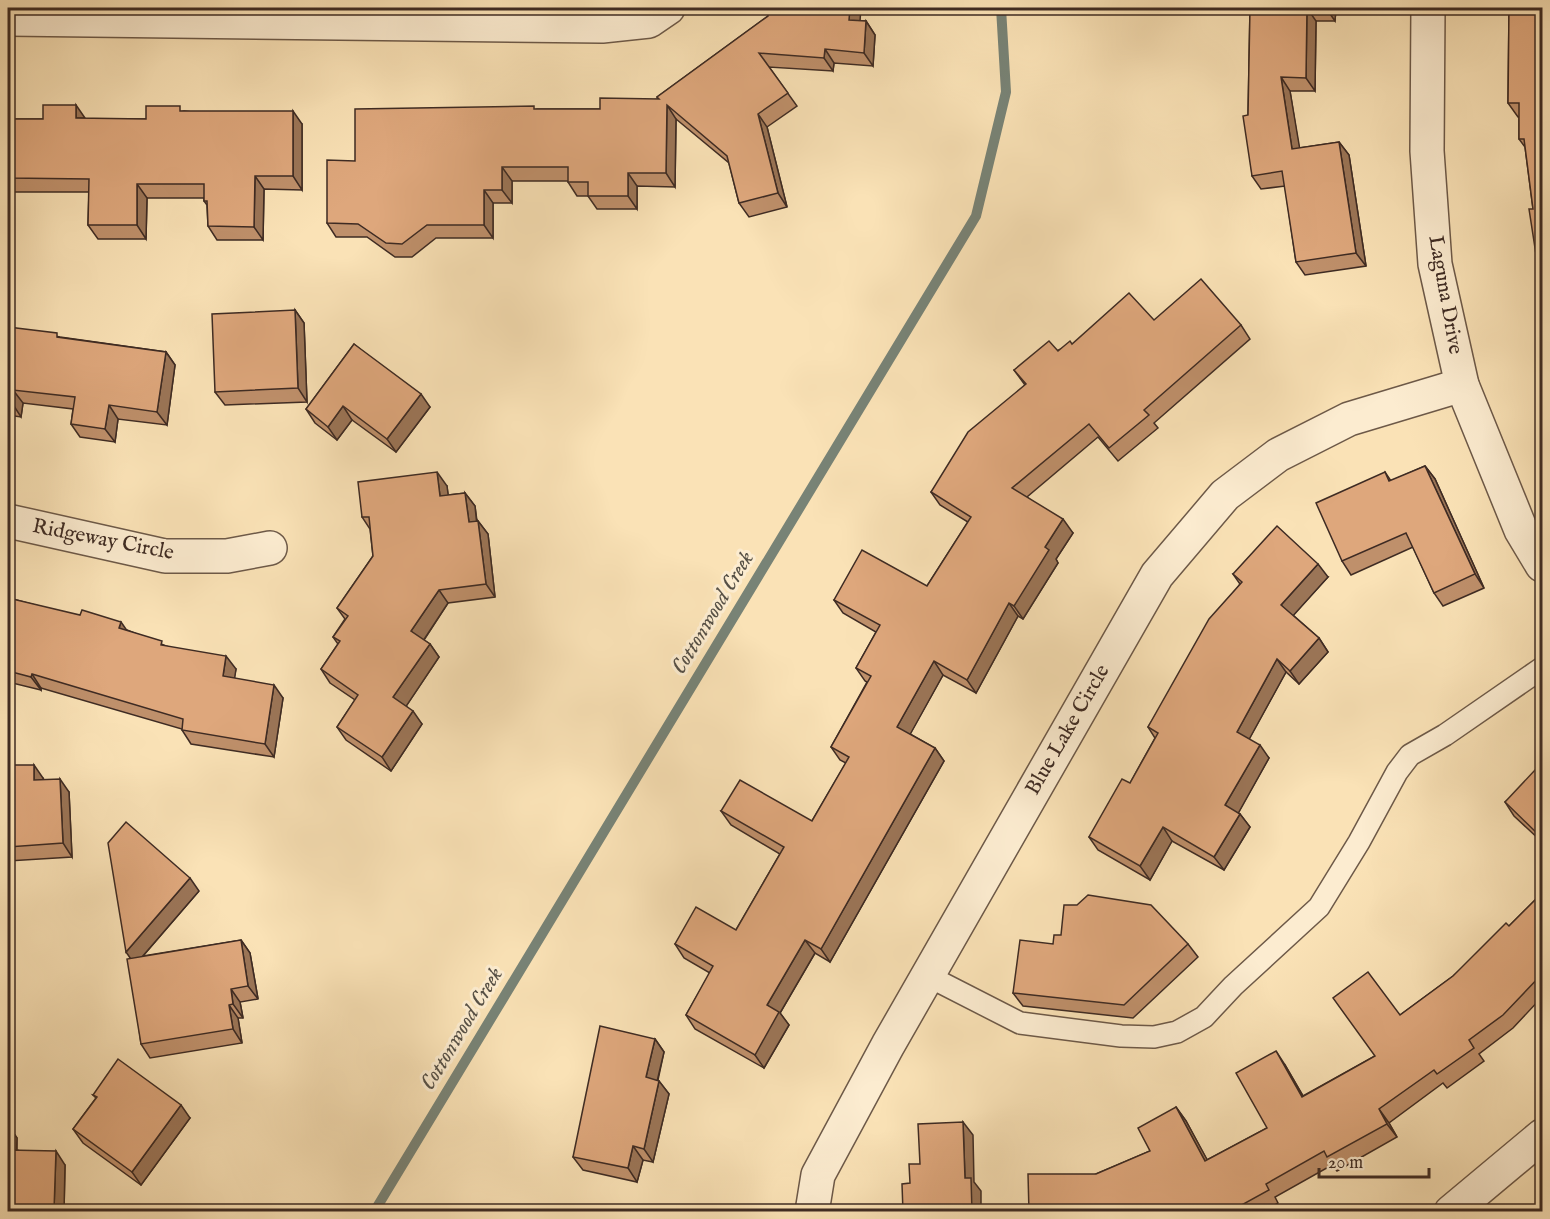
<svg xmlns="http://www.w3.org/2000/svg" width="1550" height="1219" font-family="'IM FELL English',serif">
  <rect width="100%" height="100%" fill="#fae2b6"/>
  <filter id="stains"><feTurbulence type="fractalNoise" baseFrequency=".00333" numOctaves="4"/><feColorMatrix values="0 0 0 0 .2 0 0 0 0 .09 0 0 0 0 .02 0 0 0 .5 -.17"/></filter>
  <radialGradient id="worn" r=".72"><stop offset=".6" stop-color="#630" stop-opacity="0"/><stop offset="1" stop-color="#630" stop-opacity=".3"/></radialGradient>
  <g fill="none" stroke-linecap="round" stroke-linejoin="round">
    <polyline stroke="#788376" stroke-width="10" points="374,1212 976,216 1006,92 1001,8"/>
    <g stroke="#6d5948" stroke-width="24">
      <polyline id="service" points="928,976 1020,1023 1121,1036 1154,1037 1177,1032 1204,1017 1233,986 1319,907 1359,842 1397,772 1410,755 1445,735 1542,668"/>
    </g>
    <g stroke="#6d5948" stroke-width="36">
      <g id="minor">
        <polyline points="1428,8 1427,151 1435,264 1462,385 1521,530 1542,565"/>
        <polyline points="8,19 602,26 649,21 668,8"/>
        <polyline points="8,521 165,556 227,556 270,548"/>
        <polyline points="812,1212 818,1175 888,1045 1157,575 1225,495 1278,455 1349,419 1462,385"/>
        <polyline points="1451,1212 1542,1136"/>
      </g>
    </g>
    <use href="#service" stroke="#fcecd0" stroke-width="21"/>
    <use href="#minor" stroke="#fcecd0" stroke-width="33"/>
  </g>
  <g fill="#bf906b" stroke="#3e2b23" stroke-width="1.5">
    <polygon points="1250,8 1336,8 1335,21 1316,21 1315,91 1290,91 1299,148 1339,142 1349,155 1366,266 1305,275 1296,262 1285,186 1261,189 1252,176 1248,115"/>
    <polygon points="1509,8 1533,209 1525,147 1519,139 1519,117 1518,117 1508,103"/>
    <polygon points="768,16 866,21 875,35 873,66 834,63 833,71 769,67 797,106 767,127 787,207 749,217 739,203 729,163 676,119 675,187 637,186 637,209 597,209 588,196 577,196 568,182 568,181 512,181 512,203 493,203 493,238 436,238 412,257 395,257 367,237 336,237 327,223 355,161 537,109 600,109 658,99 657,97"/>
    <polygon points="184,111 302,124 302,190 264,189 263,240 217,240 208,226 207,205 204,201 204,198 147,198 146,239 98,239 88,225 89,192 8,192 8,119 146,119"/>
    <polygon points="295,310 304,323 307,402 225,405 215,392"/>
    <polygon points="1154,320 1241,325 1250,339 1154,423 1158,428 1118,461 1098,437 1027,497 1073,533 1056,559 1058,563 1023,619 1018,616 976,693 943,675 910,734 935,748 944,761 830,962 815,953 780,1013 789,1025 764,1068 695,1029 686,1015 710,973 684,958 675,944 736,930 780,854 731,825 721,811 812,821 846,763 840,760 831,747 867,682 865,681 856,668 876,632 843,613 834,600 927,586 968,522 940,505 931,492 1025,385 1014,370 1072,344"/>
    <polygon points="8,327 60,337 166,352 175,365 167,425 118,419 115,442 80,437 71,424 73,409 23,403 21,417 8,415"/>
    <polygon points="354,344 430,407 396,452 352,420 337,440 315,423 306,409"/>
    <polygon points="1425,466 1435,479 1484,588 1443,606 1434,593 1413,547 1351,575 1342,561 1385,472 1391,481"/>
    <polygon points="447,486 448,495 465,493 475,506 477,521 478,521 488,534 495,597 448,603 424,640 430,644 439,657 406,706 422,724 391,771 346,740 337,727 355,700 330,683 321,669 338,644 333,637 345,619 337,608 373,556 370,529 362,517"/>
    <polygon points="1233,574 1328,577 1293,615 1319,638 1328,652 1299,684 1286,672 1249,739 1269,758 1238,813 1240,814 1250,827 1224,870 1172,841 1150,880 1098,850 1089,837 1130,783 1155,738 1148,727 1240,584"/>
    <polygon points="8,593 13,599 127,630 166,646 236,669 234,678 283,698 274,757 191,744 182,730 182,729 41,688 41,690 8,682"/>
    <polygon points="8,765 43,778 43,779 69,792 72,857 8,861"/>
    <polygon points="1542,777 1542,842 1514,816 1505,802"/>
    <polygon points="199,891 143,956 241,940 250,953 258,999 240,1002 243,1018 238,1018 242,1043 150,1058 141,1044 130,958"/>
    <polygon points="1542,893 1542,997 1513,1028 1479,1054 1484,1061 1447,1088 1443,1083 1389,1123 1397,1137 1337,1171 1332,1165 1275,1197 1278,1203 1263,1212 1029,1212 1096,1174 1150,1151 1176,1107 1186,1121 1207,1160 1267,1128 1285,1065 1303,1096 1375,1056 1400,1015 1453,976 1509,926"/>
    <polygon points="1053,944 1188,944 1198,957 1133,1018 1023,1006 1013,993"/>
    <polygon points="655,1039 664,1052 658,1080 669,1094 653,1162 643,1160 637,1182 583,1170 573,1157"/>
    <polygon points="93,1095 190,1118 141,1185 83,1143 73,1129 96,1098"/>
    <polygon points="8,1125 17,1138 17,1150 65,1165 64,1212 8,1212"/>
  </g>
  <g fill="#9b7557" stroke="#3e2b23" stroke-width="1.5">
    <polygon points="850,8 861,8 859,34 849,20"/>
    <polygon points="1307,8 1316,21 1315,91 1306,78"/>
    <polygon points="1326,8 1336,8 1335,21"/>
    <polygon points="866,21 875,35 873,66 864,53"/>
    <polygon points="825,49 834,63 833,71 824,58"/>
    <polygon points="1281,77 1290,91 1302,162 1292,149"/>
    <polygon points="76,105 85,118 76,118"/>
    <polygon points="667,105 676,119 675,187 666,173"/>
    <polygon points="293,111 302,124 302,190 293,176"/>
    <polygon points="758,114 767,127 787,207 778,193"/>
    <polygon points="1339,142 1349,155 1366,266 1356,253"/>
    <polygon points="502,167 512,181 512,203 502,190"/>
    <polygon points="628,173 637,186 637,209 628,196"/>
    <polygon points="255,176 264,189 263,240 254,227"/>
    <polygon points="137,184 147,198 146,239 137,225"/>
    <polygon points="484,190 493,203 493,238 484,225"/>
    <polygon points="295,310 304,323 307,402 298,388"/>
    <polygon points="166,352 175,365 167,425 157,412"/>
    <polygon points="13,390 23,403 21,417 12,403"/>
    <polygon points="421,394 430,407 396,452 387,439"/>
    <polygon points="109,405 118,419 115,442 105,429"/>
    <polygon points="343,406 352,420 337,440 328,427"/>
    <polygon points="1425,466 1435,479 1484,588 1475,574"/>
    <polygon points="437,472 447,486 450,509 440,496"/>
    <polygon points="465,493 475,506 478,536 469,522"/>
    <polygon points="1063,519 1073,533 1056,559 1058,563 1023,619 1014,606 1045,547"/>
    <polygon points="478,521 488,534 495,597 486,584"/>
    <polygon points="1318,564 1328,577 1291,618 1281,605"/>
    <polygon points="439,590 448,603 421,644 411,631"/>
    <polygon points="1009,603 1018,616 976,693 967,680"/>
    <polygon points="121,622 130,635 119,628"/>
    <polygon points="1319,638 1328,652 1299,684 1290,671"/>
    <polygon points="430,644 439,657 403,711 393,697"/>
    <polygon points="226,656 236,669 233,689 223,676"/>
    <polygon points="1277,659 1286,672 1246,745 1237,732"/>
    <polygon points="934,661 943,675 907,740 897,727"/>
    <polygon points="32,674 41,688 41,690 31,677"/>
    <polygon points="274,685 283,698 274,757 265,744"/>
    <polygon points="413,711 422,724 391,771 382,757"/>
    <polygon points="1260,745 1269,758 1235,819 1225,805"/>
    <polygon points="935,748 944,761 830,962 821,949"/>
    <polygon points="34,765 43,778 44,793 34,780"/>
    <polygon points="60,779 69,792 72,857 63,843"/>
    <polygon points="1240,814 1250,827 1224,870 1214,857"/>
    <polygon points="1163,827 1172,841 1150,880 1140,866"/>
    <polygon points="190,878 199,891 135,965 126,952"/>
    <polygon points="241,940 250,953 258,999 248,986"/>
    <polygon points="805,940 815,953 780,1013 789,1025 764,1068 755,1055 767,1005"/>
    <polygon points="231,989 240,1002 243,1018 233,1004"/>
    <polygon points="229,1005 238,1018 242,1043 233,1029"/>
    <polygon points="655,1039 664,1052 655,1090 646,1077"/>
    <polygon points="1276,1051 1285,1065 1311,1110 1302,1097"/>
    <polygon points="659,1081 669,1094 653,1162 644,1149"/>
    <polygon points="181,1105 190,1118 141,1185 132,1172"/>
    <polygon points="1176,1107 1186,1121 1215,1174 1205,1161"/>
    <polygon points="1379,1109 1389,1123 1397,1137 1387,1124"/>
    <polygon points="963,1122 973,1135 974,1182 981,1191 981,1212 972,1212 965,1178"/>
    <polygon points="8,1125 17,1138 16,1163 8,1151"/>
    <polygon points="633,1146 643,1160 637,1182 628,1168"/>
    <polygon points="56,1151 65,1165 64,1212 55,1212 54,1210"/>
  </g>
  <g fill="#dea77c" stroke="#3e2b23" stroke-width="1.5">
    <polygon points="768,8 850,8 849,20 866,21 864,53 825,49 824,58 759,53 788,93 758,114 778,193 739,203 727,156 667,105 666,173 628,173 628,196 588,196 588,182 568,182 568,167 502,167 502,190 484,190 484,225 427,225 402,244 386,243 358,224 327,223 327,160 355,161 355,109 534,106 534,109 600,109 600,98 659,99 657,97 768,16"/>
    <polygon points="1250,8 1326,8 1307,8 1306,78 1281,77 1292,149 1339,142 1356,253 1296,262 1282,171 1252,176 1243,116 1248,115"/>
    <polygon points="1509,8 1542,8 1542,287 1539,274 1529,209 1533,209 1524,139 1519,139 1519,103 1508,103"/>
    <polygon points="43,105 76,105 76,118 146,119 146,106 180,106 180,111 293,111 293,176 255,176 254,227 208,226 207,201 204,201 204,184 137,184 137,225 88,225 89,179 8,178 8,119 43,119"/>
    <polygon points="1201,279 1241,325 1144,410 1149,415 1109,448 1089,424 1012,488 1063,519 1045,547 1049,550 1014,606 1009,603 967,680 934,661 897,727 935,748 821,949 805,940 767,1005 779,1012 755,1055 686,1015 713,966 675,944 696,907 736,930 784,847 721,811 740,780 812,821 849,757 831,747 871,676 856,668 880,625 834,600 862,550 927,586 971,517 931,492 968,432 1026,384 1014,370 1049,341 1058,351 1070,341 1072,344 1129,293 1154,320"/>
    <polygon points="295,310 298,388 215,392 212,314"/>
    <polygon points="8,327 57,333 57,337 166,352 157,412 109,405 105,429 71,424 75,397 13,390 12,403 8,403"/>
    <polygon points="354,344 421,394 387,439 343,406 328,427 306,409"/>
    <polygon points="1425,466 1475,574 1434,593 1406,533 1342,561 1316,503 1385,472 1389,481"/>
    <polygon points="437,472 440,496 465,493 469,522 478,521 486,584 439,590 411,631 430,644 393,697 413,711 382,757 337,727 358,695 321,669 340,641 333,637 348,616 337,608 373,556 369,517 362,517 358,482"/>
    <polygon points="1277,526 1318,564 1281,605 1319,638 1290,671 1277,659 1237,732 1260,745 1225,805 1240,814 1214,857 1163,827 1140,866 1089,837 1122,779 1130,783 1158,733 1148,727 1209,619 1242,582 1233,574"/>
    <polygon points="8,593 9,593 8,598 80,615 82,610 121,622 119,628 162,641 161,645 226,656 223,676 274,685 265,744 182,730 183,719 32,674 31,677 8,671"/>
    <polygon points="8,765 34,765 34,780 60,779 63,843 8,847"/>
    <polygon points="1535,770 1542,777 1542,838 1505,802"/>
    <polygon points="126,822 190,878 126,952 108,843"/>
    <polygon points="1542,893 1542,974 1503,1015 1469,1040 1474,1048 1437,1074 1434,1070 1379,1109 1387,1124 1327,1157 1324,1151 1266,1184 1269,1190 1229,1212 1029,1212 1028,1174 1096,1174 1150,1151 1138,1128 1176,1107 1205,1161 1267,1128 1236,1073 1276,1051 1302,1097 1375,1056 1333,998 1368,972 1400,1015 1453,976 1506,923 1509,926"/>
    <polygon points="1088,895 1151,905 1188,944 1124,1005 1013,993 1020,940 1053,944 1054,935 1061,935 1064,905 1077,905"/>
    <polygon points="241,940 248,986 231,989 233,1004 229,1005 233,1029 141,1044 127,959"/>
    <polygon points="600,1026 655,1039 646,1077 659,1081 644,1149 633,1146 628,1168 573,1157"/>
    <polygon points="118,1059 181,1105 132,1172 73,1129 97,1097 93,1095"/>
    <polygon points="963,1122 965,1178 971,1178 972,1212 903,1212 902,1184 910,1183 909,1164 920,1164 918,1124"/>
    <polygon points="8,1150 56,1151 54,1210 8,1208"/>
  </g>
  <g text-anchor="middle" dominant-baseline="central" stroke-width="6" stroke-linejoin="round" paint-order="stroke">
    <g font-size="21" fill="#3e2b23" stroke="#fcecd0">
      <text transform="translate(1445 295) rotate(80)">Laguna Drive</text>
      <text transform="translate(103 540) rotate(11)">Ridgeway Circle</text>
      <text transform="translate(1068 730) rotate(-60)">Blue Lake Circle</text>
    </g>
    <g font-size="22" font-style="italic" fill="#565046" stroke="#fcecd0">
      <text transform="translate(713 613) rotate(-59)">Cottonwood Creek</text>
      <text transform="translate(462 1029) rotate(-59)">Cottonwood Creek</text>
    </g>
  </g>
  <rect width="1550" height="1219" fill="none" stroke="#fae2b6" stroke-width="30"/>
  <rect x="9" y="9" width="1532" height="1201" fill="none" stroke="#3e2b23" stroke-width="3"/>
  <rect x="15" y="15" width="1520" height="1189" fill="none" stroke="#3e2b23" stroke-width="1.5"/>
  <path d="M1319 1168v9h110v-9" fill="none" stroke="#3e2b23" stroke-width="3"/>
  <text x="1328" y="1168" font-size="18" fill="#3e2b23" stroke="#fcecd0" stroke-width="4.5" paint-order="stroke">20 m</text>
  <rect width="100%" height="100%" filter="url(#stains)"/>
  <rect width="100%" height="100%" fill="url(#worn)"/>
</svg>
